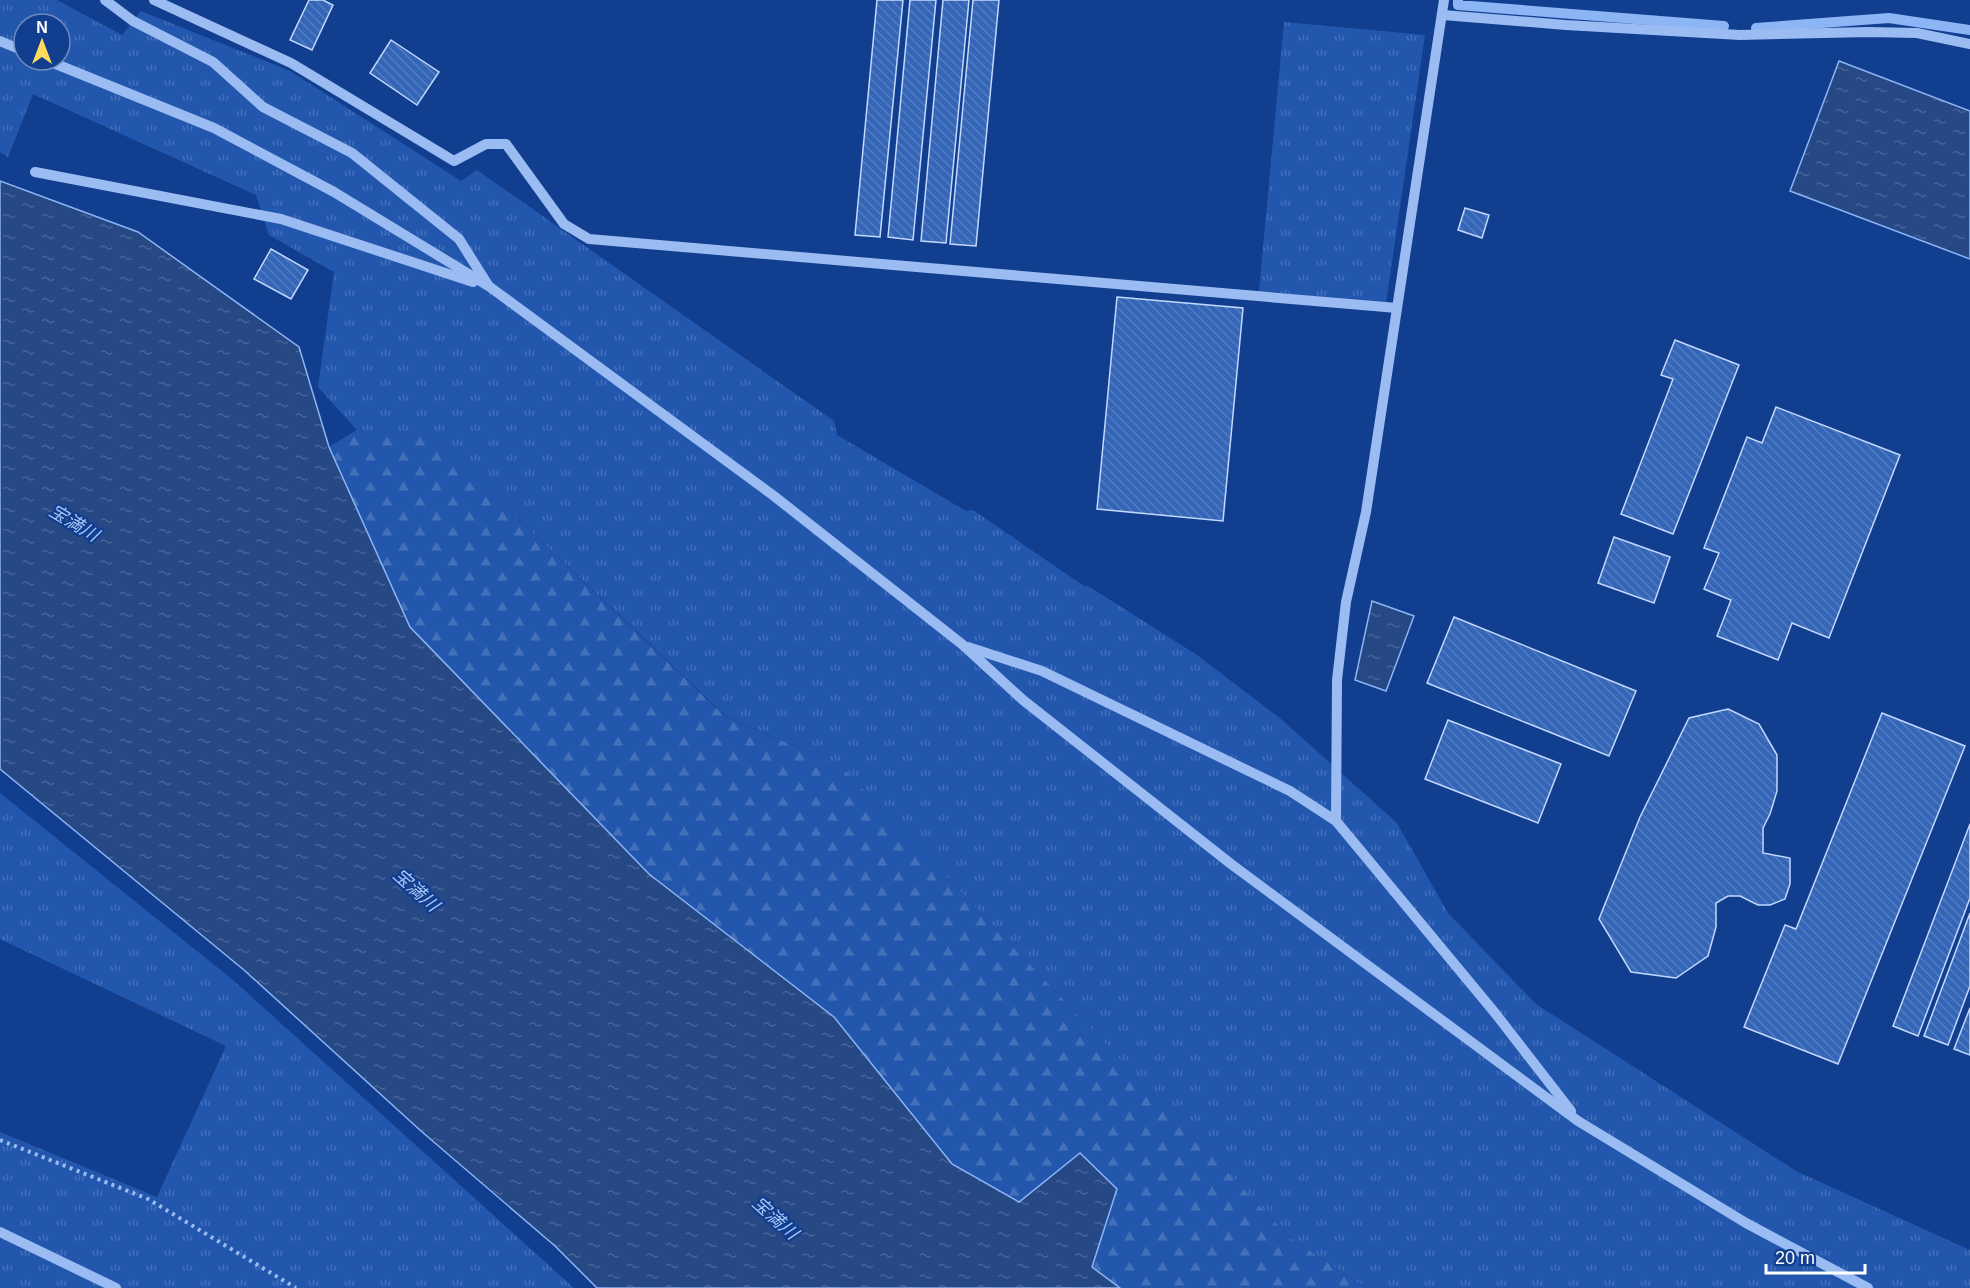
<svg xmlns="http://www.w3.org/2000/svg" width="1970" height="1288" font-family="Arial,'Noto Sans JP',sans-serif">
  <defs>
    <pattern id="grass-tufts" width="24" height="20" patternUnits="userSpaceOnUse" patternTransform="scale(1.5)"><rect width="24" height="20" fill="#2357ae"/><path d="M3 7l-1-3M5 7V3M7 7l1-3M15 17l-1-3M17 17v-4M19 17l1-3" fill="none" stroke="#4470ba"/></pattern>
    <pattern id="forest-firs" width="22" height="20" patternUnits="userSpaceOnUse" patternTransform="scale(1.5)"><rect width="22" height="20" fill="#2357ae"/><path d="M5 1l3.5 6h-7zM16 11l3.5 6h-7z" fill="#4470ba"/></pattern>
    <pattern id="water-ripples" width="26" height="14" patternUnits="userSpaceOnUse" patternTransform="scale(1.5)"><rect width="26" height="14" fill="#264885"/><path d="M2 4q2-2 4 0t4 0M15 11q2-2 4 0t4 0" fill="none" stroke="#476397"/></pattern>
    <pattern id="building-back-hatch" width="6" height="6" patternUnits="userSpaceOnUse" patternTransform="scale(1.5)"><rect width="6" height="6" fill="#3465b6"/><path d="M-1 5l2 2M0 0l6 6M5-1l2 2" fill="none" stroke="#527cc1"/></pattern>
  </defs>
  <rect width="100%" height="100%" fill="#113e8f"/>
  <g fill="url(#grass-tufts)" fill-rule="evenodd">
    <path d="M0,0h57l65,35 19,-24 149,60 171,110 16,-11 357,251 3,14 129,76 7,-1 111,76h4l109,69 84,64 116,104 51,90 88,91 260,167 174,79v38h-603l-76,-49 -452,-475 -111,-46 -297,-281 -74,-7 -39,-43 16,-115 -65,-37 -13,-40 -223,-101 -25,63 -8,-5zM24,24h36v36h-36z"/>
    <polygon points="1284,22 1425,35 1386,303 1259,291"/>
    <polygon points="0,793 233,980 574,1288 0,1288 0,1132 157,1197 226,1046 0,939"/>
  </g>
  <polygon fill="url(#forest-firs)" points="357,430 431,437 727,718 839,764 1291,1239 1367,1288 1120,1288 1092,1267 1117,1189 1080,1153 1019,1202 952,1164 834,1017 649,874 410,627 329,447"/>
  <g fill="url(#water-ripples)" stroke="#8cb5f6" stroke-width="1.5">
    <polygon points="1839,61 1970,111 1970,259 1790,191"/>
    <polygon points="0,181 138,232 299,347 329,447 410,627 649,874 834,1017 952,1164 1019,1202 1080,1153 1117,1189 1092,1267 1120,1288 597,1288 555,1246 421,1131 244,970 0,769"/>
    <polygon points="1372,601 1414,616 1386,691 1355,680"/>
  </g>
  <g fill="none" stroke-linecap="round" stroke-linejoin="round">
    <g stroke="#8cb5f6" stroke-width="10">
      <polyline points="1458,0 1458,5 1724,26"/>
      <polyline points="1756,28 1889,18 1970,30"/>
    </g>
  </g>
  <g fill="url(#building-back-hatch)" stroke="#c2d8fd" stroke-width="1.5">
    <polygon points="309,0 323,0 333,5 312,50 290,40"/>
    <polygon points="877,0 903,0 880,237 855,235"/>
    <polygon points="910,0 936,0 913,240 888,237"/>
    <polygon points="943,0 969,0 946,243 921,241"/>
    <polygon points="973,0 999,0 976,246 950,244"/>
    <polygon points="391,40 439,72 417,105 370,73"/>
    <polygon points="1465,208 1489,215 1482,238 1458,230"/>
    <polygon points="271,249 308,270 291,299 254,279"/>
    <polygon points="1117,297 1243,308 1223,521 1097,509"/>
    <polygon points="1675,340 1739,365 1673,534 1621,514 1673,379 1661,375"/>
    <polygon points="1776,407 1900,455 1829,638 1792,623 1778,660 1717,636 1731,600 1704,589 1719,553 1704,548 1747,437 1762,443"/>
    <polygon points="1614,537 1670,557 1654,603 1598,583"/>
    <polygon points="1454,617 1636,691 1609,756 1427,683"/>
    <polygon points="1728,709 1759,724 1777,755 1777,791 1770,814 1763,828 1763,853 1790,858 1790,884 1785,899 1770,905 1758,905 1740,896 1728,896 1716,903 1716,927 1708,956 1676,978 1631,972 1599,919 1640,817 1689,718"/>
    <polygon points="1882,713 1965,746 1838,1064 1744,1027 1785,925 1796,929"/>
    <polygon points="1448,720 1561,764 1538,823 1425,779"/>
    <polygon points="1970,824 1970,898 1918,1036 1893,1026"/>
    <polygon points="1970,913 1970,986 1948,1045 1924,1036"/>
    <polygon points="1970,1008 1970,1055 1954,1049"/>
  </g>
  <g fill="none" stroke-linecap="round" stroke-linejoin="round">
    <polyline stroke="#9bbcf2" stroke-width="4" stroke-dasharray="3 4.5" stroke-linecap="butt" points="0,1140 148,1199 296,1288"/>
    <g stroke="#9bbcf2" stroke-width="10">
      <polyline points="105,0 133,21 213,62 263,107 352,153 459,239 488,285"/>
      <polyline points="154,0 291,63 454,161 486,144 506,144 564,224 589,239 1397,308"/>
      <polyline points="1443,15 1566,25 1740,35 1869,32 1917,33 1970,44"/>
      <polyline points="0,41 24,51"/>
      <polyline points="46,60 214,128 334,192 490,287 774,496 963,645 1023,700 1231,864 1578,1121 1746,1223 1868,1288"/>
      <polyline points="35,172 281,219 473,282"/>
      <polyline points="968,647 1042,671 1290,791 1336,821 1495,1013 1571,1111"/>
      <polyline points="1336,821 1337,680 1346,602 1366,512 1444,0"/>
      <polyline points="0,1232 116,1288"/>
    </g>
  </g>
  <g text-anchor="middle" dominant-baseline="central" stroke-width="4.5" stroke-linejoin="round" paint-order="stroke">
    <g font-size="18" font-style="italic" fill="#a7c6f9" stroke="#113e8f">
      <text transform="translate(74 523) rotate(31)">宝満川</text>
      <text transform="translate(416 890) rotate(42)">宝満川</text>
      <text transform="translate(775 1218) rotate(42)">宝満川</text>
    </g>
  </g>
  <g transform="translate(42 42)"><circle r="28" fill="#113e8f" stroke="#708bbc" stroke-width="1.5"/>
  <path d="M0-4.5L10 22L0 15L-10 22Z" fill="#ffdc5c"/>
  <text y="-9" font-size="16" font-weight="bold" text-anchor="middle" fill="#ffffff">N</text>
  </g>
  <path d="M1766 1264v9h99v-9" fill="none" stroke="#ffffff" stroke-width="3"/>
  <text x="1775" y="1264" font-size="18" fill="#ffffff" stroke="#113e8f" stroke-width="4.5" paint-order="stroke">20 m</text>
</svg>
